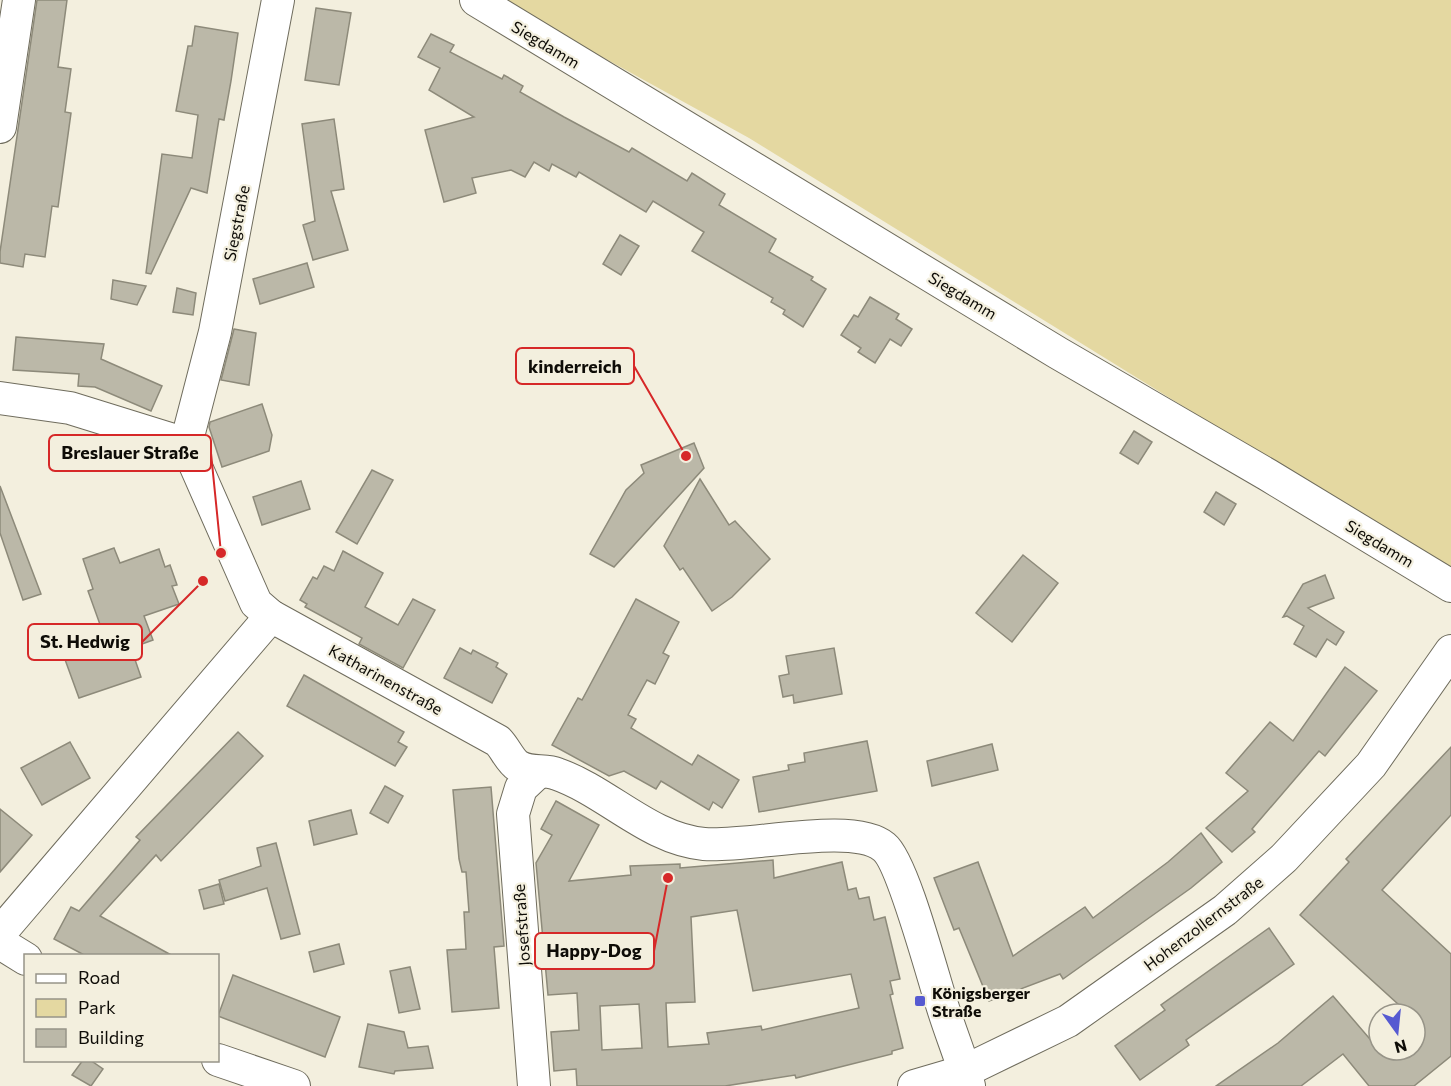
<svg xmlns="http://www.w3.org/2000/svg" width="1451" height="1086" font-family="Commissioner,sans-serif">
  <rect width="100%" height="100%" fill="#f3efde"/>
  <polygon fill="#e4d8a1" points="499,0 1451,0 1451,572 749,138"/>
  <g fill="#bbb8a8" stroke="#8d8a7a" stroke-width="1.5" fill-rule="evenodd">
    <polygon points="37,0 67,0 58,67 71,69 65,112 71,113 58,207 52,206 45,257 25,254 23,267 0,263 0,252"/>
    <polygon points="316,8 351,13 339,85 305,80"/>
    <polygon points="195,26 238,33 231,81 224,120 219,119 207,193 191,188 151,274 146,273 162,154 192,158 198,115 176,111 188,46 192,46"/>
    <polygon points="431,34 454,45 450,52 502,79 504,75 523,86 520,92 564,117 629,152 632,148 687,181 692,173 725,194 719,205 776,239 769,252 813,277 811,280 826,289 803,327 783,314 785,310 771,302 773,298 692,251 704,232 653,201 646,212 579,172 576,177 552,164 549,171 534,162 525,177 511,170 472,178 476,193 444,202 425,130 474,117 429,90 440,68 418,57"/>
    <polygon points="334,119 344,189 331,191 348,250 313,260 303,225 315,221 302,124"/>
    <polygon points="620,235 639,246 621,275 603,264"/>
    <polygon points="307,263 314,287 260,304 253,279"/>
    <polygon points="113,280 146,286 137,305 111,299"/>
    <polygon points="177,288 196,293 193,315 173,312"/>
    <polygon points="870,297 899,314 896,319 912,329 901,346 890,339 875,363 858,352 861,348 841,335 854,315 858,317"/>
    <polygon points="234,329 256,333 249,385 221,380"/>
    <polygon points="16,337 104,344 101,359 162,386 151,411 95,387 78,386 79,374 13,370"/>
    <polygon points="262,404 272,435 269,451 222,467 209,427 210,422"/>
    <polygon points="1134,431 1152,442 1138,464 1120,453"/>
    <polygon points="694,443 704,468 614,567 590,554 626,490 644,473 641,465"/>
    <polygon points="372,470 393,480 357,544 336,532"/>
    <polygon points="700,479 729,525 735,521 770,559 732,597 712,611 683,568 680,570 664,546"/>
    <polygon points="301,481 310,509 262,525 253,497"/>
    <polygon points="0,486 41,594 23,600 0,533"/>
    <polygon points="1216,492 1236,504 1224,525 1204,512"/>
    <polygon points="114,548 120,563 159,549 165,567 170,565 177,585 172,586 179,604 144,616 153,640 131,648 141,677 79,698 63,654 92,645 88,635 102,630 88,591 93,589 83,559"/>
    <polygon points="343,551 383,573 365,607 398,625 413,599 435,610 403,668 359,644 362,638 305,607 307,604 300,600 313,577 317,579 324,566 334,571"/>
    <polygon points="1023,555 1058,583 1012,642 976,613"/>
    <polygon points="1325,575 1334,598 1308,608 1344,632 1336,645 1327,639 1316,657 1294,644 1304,626 1287,616 1283,617 1303,584"/>
    <polygon points="636,599 679,622 663,653 669,656 655,684 647,680 628,715 636,719 631,728 692,765 698,755 739,780 722,808 713,802 709,810 661,781 656,789 624,771 609,776 552,745 578,698 582,700"/>
    <polygon points="460,648 471,654 473,650 498,663 496,667 507,674 492,703 444,678"/>
    <polygon points="834,648 842,694 794,703 793,695 783,697 779,676 789,674 786,656"/>
    <polygon points="1345,667 1377,691 1325,756 1319,751 1252,829 1255,832 1232,852 1206,828 1248,791 1226,773 1270,722 1293,741"/>
    <polygon points="304,675 404,732 398,742 407,747 395,766 287,706"/>
    <polygon points="238,732 263,756 161,861 156,855 100,916 173,956 86,956 54,939 71,907 79,911 140,840 136,837"/>
    <polygon points="867,741 877,791 759,812 753,777 789,770 788,765 805,762 804,753"/>
    <polygon points="70,742 90,778 42,805 21,768"/>
    <polygon points="992,744 998,770 932,786 927,761"/>
    <polygon points="1451,747 1451,815 1382,890 1451,954 1451,1056 1414,1086 1369,1086 1343,1054 1301,1086 1216,1086 1278,1043 1333,996 1375,1045 1379,1042 1379,1050 1415,1050 1415,1014 1409,1014 1300,915 1349,862 1346,859"/>
    <polygon points="385,786 403,796 388,823 370,813"/>
    <polygon points="491,787 504,946 494,947 499,1008 452,1012 447,950 466,949 464,912 469,912 466,872 462,872 459,859 453,790"/>
    <path d="M556,801l43,24 -30,56 62,-6 -1,-9 50,-2v4l93,-8 1,18 68,-16 6,28 8,-2 3,11 10,-2 5,23 11,-3 15,62 -10,2 3,13 -3,1 13,53 -11,3v3l-96,24 -1,-3 -70,11h-148l-1,-17 -22,2 -3,-39 28,-2 -2,-37 -29,2 -12,-132 16,-28 -11,-6zM737,910l16,81 98,-17 8,34 -97,22 -1,-4 -54,7 2,11 -41,3 -2,-44 29,-1 -4,-85zM639,1004l3,44 -40,2 -2,-44z"/>
    <polygon points="0,809 32,835 0,872"/>
    <polygon points="351,810 357,834 314,845 309,821"/>
    <polygon points="1201,833 1222,862 1191,888 1063,979 1060,974 989,1001 959,928 954,930 934,878 978,862 1013,956 1085,907 1093,918 1168,862"/>
    <polygon points="276,843 300,934 281,939 267,888 225,901 219,880 261,866 257,848"/>
    <polygon points="219,884 224,904 204,909 199,890"/>
    <polygon points="1269,928 1294,964 1186,1040 1189,1045 1140,1080 1115,1046 1165,1010 1161,1005"/>
    <polygon points="339,944 344,964 314,972 309,952"/>
    <polygon points="410,967 420,1009 399,1013 390,971"/>
    <polygon points="233,975 340,1017 325,1057 218,1016"/>
    <polygon points="368,1024 404,1032 408,1048 428,1046 433,1068 395,1071 394,1074 359,1067"/>
    <polygon points="83,1060 90,1060 103,1069 91,1086 72,1075"/>
  </g>
  <g fill="none" stroke-linecap="round" stroke-linejoin="round">
    <g stroke="#6f6c5d" stroke-width="34">
      <g id="minor">
        <polyline points="476,0 1058,353 1268,475 1451,586"/>
        <polyline points="0,127 19,0"/>
        <path d="M0,398l70,10 116,36 70,159 15,13 227,125c7,7 12,20 20,25 12,8 27,3 39,8 51,18 92,65 147,70 43,4 149,-23 180,3 19,15 49,131 59,161 8,26 19,52 26,78"/>
        <polyline points="186,444 215,332 278,0"/>
        <polyline points="0,933 271,616"/>
        <polyline points="0,943 26,959"/>
        <polyline points="218,1060 294,1086"/>
        <polyline points="534,1086 513,814 521,788 538,772"/>
        <polyline points="914,1086 965,1071 1068,1021 1225,910 1284,858 1371,765 1451,651"/>
      </g>
    </g>
    <use href="#minor" stroke="#fff" stroke-width="32"/>
  </g>
  <rect fill="#565ad1" stroke="#f3efde" stroke-width="2" x="914" y="995" width="12" height="12" rx="3"/>
  <g text-anchor="middle" dominant-baseline="central" stroke-width="4.5" stroke-linejoin="round" paint-order="stroke">
    <g font-size="16" fill="#0e0c07" stroke="#f3efde">
      <text transform="translate(546 44) rotate(31)">Siegdamm</text>
      <text transform="translate(236 223) rotate(-79)">Siegstraße</text>
      <text transform="translate(963 295) rotate(31)">Siegdamm</text>
      <text transform="translate(1380 543) rotate(31)">Siegdamm</text>
      <text transform="translate(386 679) rotate(29)">Katharinenstraße</text>
      <text transform="translate(1203 923) rotate(-37)">Hohenzollernstraße</text>
      <text transform="translate(521 925) rotate(-94)">Josefstraße</text>
    </g>
    <g font-size="16" font-weight="bold" fill="#0e0c07" stroke="#f3efde" text-anchor="start">
      <text x="932" y="992">Königsberger<tspan x="932" dy="18">Straße</tspan></text>
    </g>
  </g>
  <path fill="none" stroke="#d62828" stroke-width="2" d="M686 456L634 366M221 553L211 453M203 581L142 642M668 878L654 951"/>
  <g fill="#d62828" stroke="#f3efde" stroke-width="2">
    <circle cx="686" cy="456" r="6"/>
    <circle cx="221" cy="553" r="6"/>
    <circle cx="203" cy="581" r="6"/>
    <circle cx="668" cy="878" r="6"/>
  </g>
  <g fill="#f3efde" stroke="#d62828" stroke-width="2">
    <rect x="516" y="348" width="118" height="36" rx="6"/>
    <rect x="49" y="435" width="162" height="36" rx="6"/>
    <rect x="28" y="624" width="114" height="36" rx="6"/>
    <rect x="535" y="933" width="119" height="36" rx="6"/>
  </g>
  <g font-size="18" text-anchor="middle" font-weight="bold" fill="#0e0c07">
    <text x="575" y="373">kinderreich</text>
    <text x="130" y="459">Breslauer Straße</text>
    <text x="85" y="648">St. Hedwig</text>
    <text x="594" y="957">Happy-Dog</text>
  </g>
  <rect x="24" y="954" width="195" height="108" fill="#f3efde" stroke="#979488" stroke-width="1.5"/>
  <rect x="36" y="974" width="30" height="9" fill="#ffffff" stroke="#979488" stroke-width="1.5"/>
  <text x="78" y="984" font-size="18" fill="#0e0c07">Road</text>
  <rect x="36" y="999" width="30" height="18" fill="#e4d8a1" stroke="#979488" stroke-width="1.5"/>
  <text x="78" y="1014" font-size="18" fill="#0e0c07">Park</text>
  <rect x="36" y="1029" width="30" height="18" fill="#bbb8a8" stroke="#979488" stroke-width="1.5"/>
  <text x="78" y="1044" font-size="18" fill="#0e0c07">Building</text>
  <g transform="translate(1397 1032) rotate(165)"><circle r="28" fill="#f3efde" stroke="#979488" stroke-width="1.5"/>
  <path d="M0-4.5L10 22L0 15L-10 22Z" fill="#565ad1"/>
  <text y="-9" font-size="16" font-weight="bold" text-anchor="middle" fill="#0e0c07">N</text>
  </g>
</svg>
